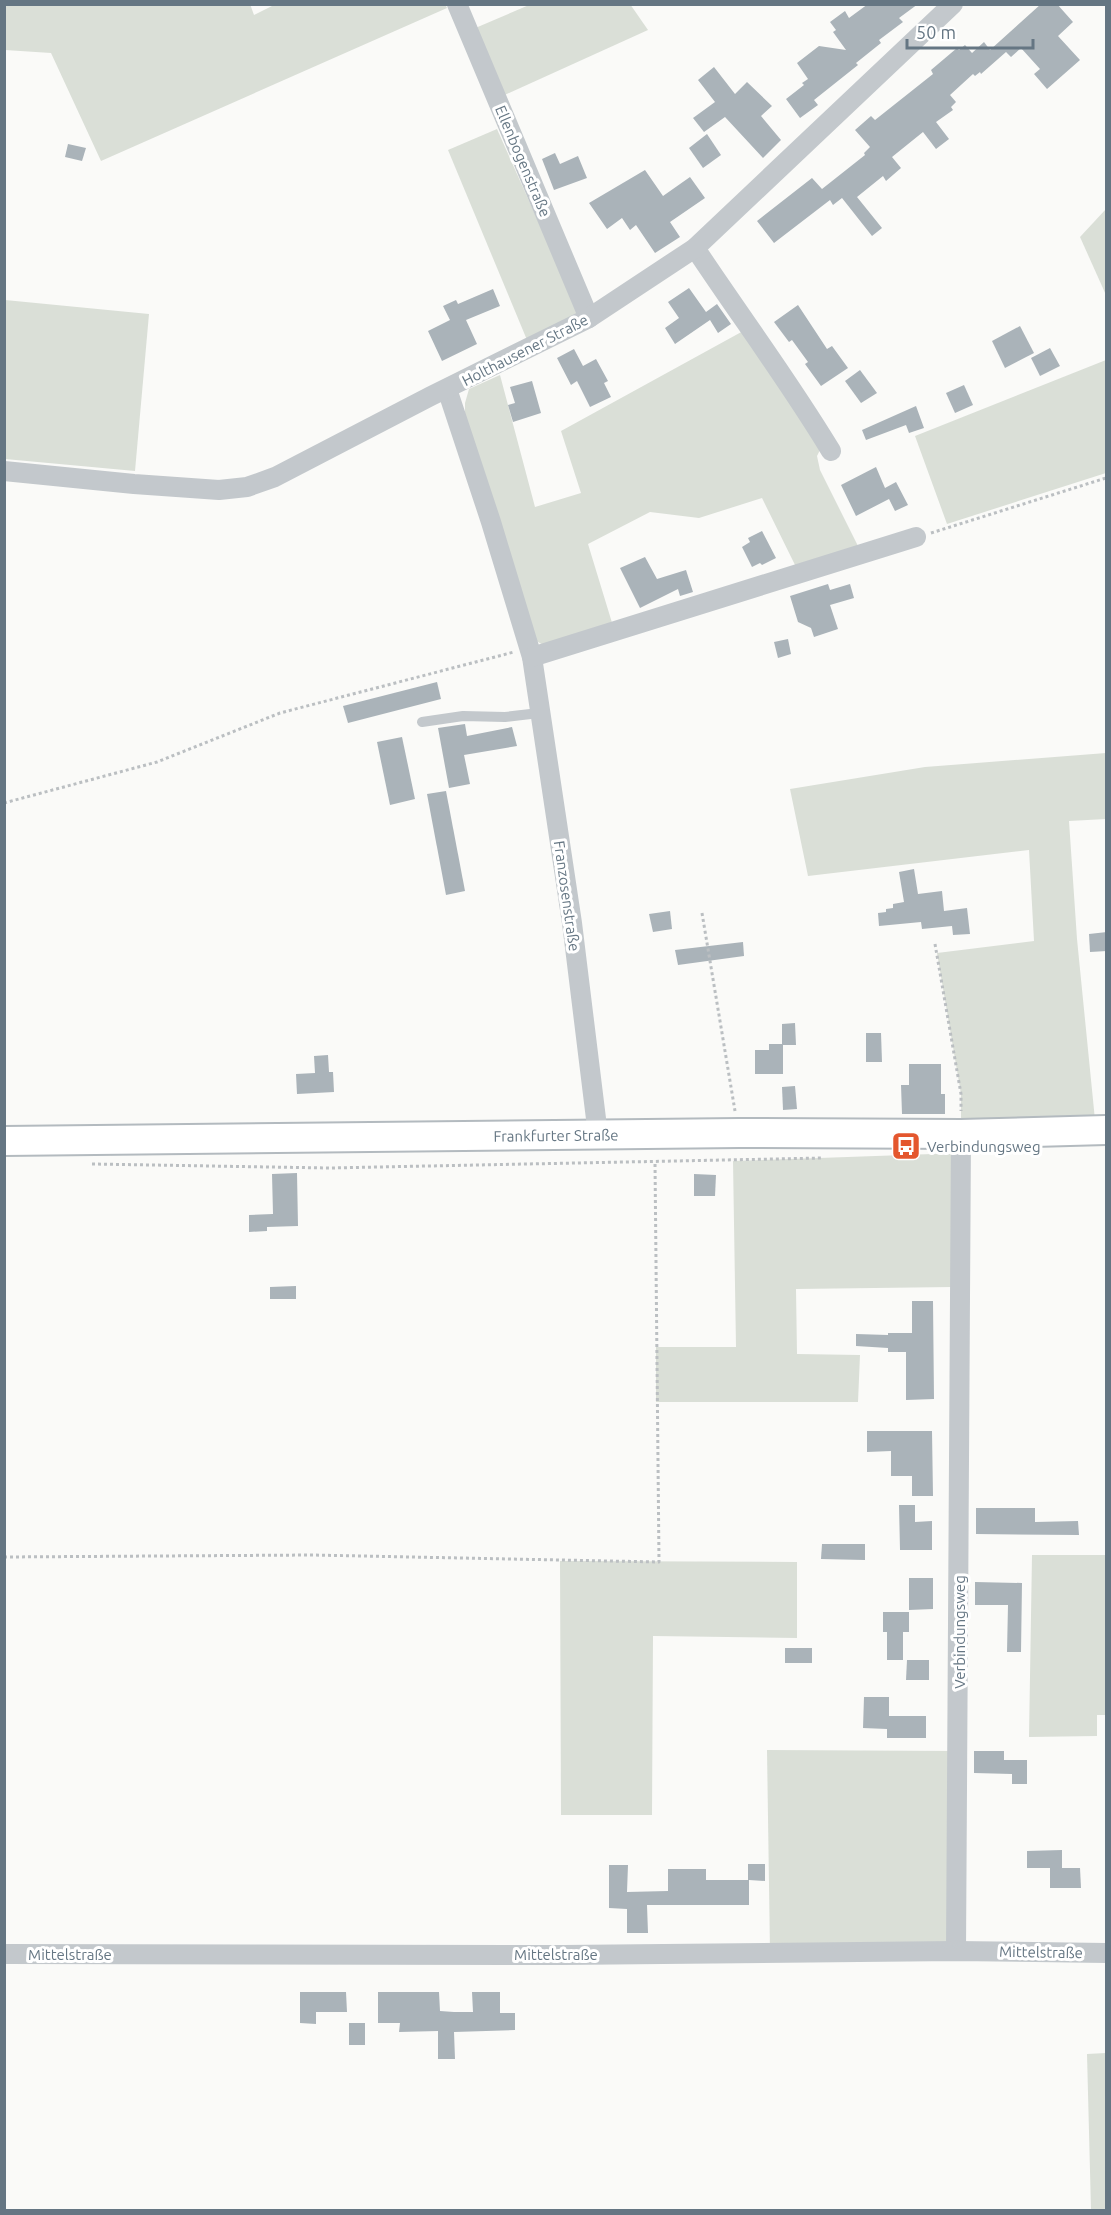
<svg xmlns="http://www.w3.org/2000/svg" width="1111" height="2215" font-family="Ubuntu,sans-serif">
  <rect width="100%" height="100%" fill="#fafaf8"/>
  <g fill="#dadfd7">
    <polygon points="250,4 254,15 276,4 445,4 447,8 101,161 51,53 5,50 5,5"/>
    <polygon points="630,4 648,30 500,97 473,29 529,5"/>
    <polygon points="497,129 579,313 527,340 448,150"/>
    <polygon points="1106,209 1106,295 1080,237"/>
    <polygon points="5,300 149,314 135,471 5,459"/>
    <polygon points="745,330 820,450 817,456 820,470 860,550 797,569 762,498 699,518 650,512 588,544 613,626 545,646 533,639 465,414 465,403 469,389 500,375 535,507 581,493 561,431"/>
    <polygon points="1106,360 1106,473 947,524 915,436"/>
    <polygon points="1106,753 1106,819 1069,821 1077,939 1096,1130 961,1134 961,1094 937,953 1034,941 1029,850 808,876 790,789 925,767"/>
    <polygon points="961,1153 953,1287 796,1289 797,1354 860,1355 858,1402 656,1402 656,1347 736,1347 733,1161"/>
    <polygon points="1032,1555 1106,1555 1106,1715 1097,1715 1097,1736 1029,1737"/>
    <polygon points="560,1561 797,1562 797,1638 653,1636 652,1815 561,1815"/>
    <polygon points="767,1750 958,1751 956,1951 770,1952"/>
    <polygon points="1106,2053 1106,2210 1091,2210 1087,2054"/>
  </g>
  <g fill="#aab3b9">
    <polygon points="868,4 918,4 899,18 903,22 879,40 881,43 856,63 858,65 814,100 818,105 800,118 786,99 804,85 802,83 808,79 797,63 819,46 846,50 833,32 836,30 830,22 845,11 849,18"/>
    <polygon points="1041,4 1057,4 1073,22 1058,36 1080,60 1047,89 1034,74 1040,69 1021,48 1011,57 1006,52 981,74 980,72 975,76 973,74 950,95 956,102 951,107 953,110 936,122 949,139 936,149 923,132 892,157 901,168 886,181 883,176 857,197 882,228 872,236 842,198 833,205 830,200 774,243 757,221 812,178 822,189 865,155 864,153 870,147 855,130 871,116 875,120 933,74 931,70 957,48 959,50 965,45 972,53 984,42 990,50"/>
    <polygon points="714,67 735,94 747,82 772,106 761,116 781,140 763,158 725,117 704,132 693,118 715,102 698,80"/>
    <polygon points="707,134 721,155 703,168 689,148"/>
    <polygon points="68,144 86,148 82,161 65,157"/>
    <polygon points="555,153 560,164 578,156 587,178 554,190 542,159"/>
    <polygon points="645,170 663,196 690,177 705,198 670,222 680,237 655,253 636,225 630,230 622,218 607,229 589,203"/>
    <polygon points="689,288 706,312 717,304 731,324 718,333 710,320 675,344 665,328 679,318 668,302"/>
    <polygon points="493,289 500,306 466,320 477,344 442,361 428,331 450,320 443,306 456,300 458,304"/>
    <polygon points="798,305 827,349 832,346 848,368 821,386 805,364 808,362 792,340 789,342 774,322"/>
    <polygon points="1020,326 1034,353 1005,368 992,341"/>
    <polygon points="1050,348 1060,366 1040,376 1031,358"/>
    <polygon points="574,349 583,366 596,359 608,381 604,383 611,397 590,407 577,381 571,385 557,358"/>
    <polygon points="860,370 877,393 861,403 845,381"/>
    <polygon points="532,381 541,413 513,422 508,405 515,403 510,387"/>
    <polygon points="964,385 973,405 955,413 946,393"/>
    <polygon points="916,406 924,428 909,433 906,425 866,440 862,430"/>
    <polygon points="876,467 885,488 896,482 908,505 895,511 889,499 856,516 841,485"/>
    <polygon points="762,531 776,558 762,565 760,563 752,567 742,547 750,542 748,538"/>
    <polygon points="645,557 657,579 686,570 693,592 680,596 678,589 640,608 620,568"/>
    <polygon points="828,584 830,590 850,584 854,598 830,605 838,629 814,637 811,628 798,622 790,596"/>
    <polygon points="788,639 791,654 778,658 774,642"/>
    <polygon points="437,682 441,699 348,723 343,706"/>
    <polygon points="465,724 467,736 512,727 517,746 464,755 470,784 449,788 438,728"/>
    <polygon points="402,737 415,799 390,805 377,742"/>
    <polygon points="446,791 465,891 446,895 427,794"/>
    <polygon points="914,869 918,894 942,891 944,911 967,908 970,934 953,935 952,926 922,929 921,922 879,926 878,913 886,912 886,909 893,908 893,904 904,902 899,872"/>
    <polygon points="670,911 672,929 653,932 649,914"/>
    <polygon points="1107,932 1107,951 1090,952 1089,934"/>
    <polygon points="743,942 744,956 678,965 675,950"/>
    <polygon points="795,1023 796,1045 783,1045 783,1074 755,1074 755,1050 769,1050 769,1044 782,1044 782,1024"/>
    <polygon points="866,1033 881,1033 882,1062 866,1062"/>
    <polygon points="328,1055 329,1072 333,1072 334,1092 297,1094 296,1074 315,1073 314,1056"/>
    <polygon points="909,1064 941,1064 941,1094 945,1094 945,1114 902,1114 901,1085 909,1085"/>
    <polygon points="795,1086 797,1109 783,1110 782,1087"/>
    <polygon points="297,1173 298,1226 267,1227 267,1231 249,1232 249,1215 273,1214 272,1174"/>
    <polygon points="694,1174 716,1175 715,1196 694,1196"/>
    <polygon points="296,1286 296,1299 270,1299 270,1287"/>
    <polygon points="912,1301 933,1301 934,1399 906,1400 906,1352 888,1352 888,1348 856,1346 856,1334 888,1335 888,1333 912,1333"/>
    <polygon points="867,1431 932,1431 933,1496 912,1496 912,1476 891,1476 891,1451 867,1452"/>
    <polygon points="899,1505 915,1505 915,1522 932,1521 932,1550 900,1550"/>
    <polygon points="976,1508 1035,1508 1035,1522 1078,1521 1079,1535 976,1534"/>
    <polygon points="822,1544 865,1544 865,1560 821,1559"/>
    <polygon points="909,1578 933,1578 933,1609 909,1610"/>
    <polygon points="975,1582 1022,1583 1021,1652 1007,1652 1008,1605 975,1605"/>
    <polygon points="883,1612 909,1612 909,1632 903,1632 903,1660 887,1660 887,1632 883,1632"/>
    <rect x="785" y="1648" width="27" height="15"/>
    <polygon points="907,1660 929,1660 929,1680 906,1680"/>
    <polygon points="864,1697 889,1697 889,1716 926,1716 926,1738 887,1738 887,1729 863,1728"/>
    <polygon points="974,1751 1004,1751 1004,1760 1027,1760 1027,1784 1012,1784 1012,1774 974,1773"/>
    <polygon points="1062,1850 1062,1868 1027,1868 1027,1851"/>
    <polygon points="748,1864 765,1864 765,1881 749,1880 749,1905 647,1905 648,1933 627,1933 627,1909 609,1908 609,1865 628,1865 627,1892 668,1891 668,1869 706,1869 706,1880 748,1880"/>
    <polygon points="1050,1868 1080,1868 1081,1888 1050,1888"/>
    <polygon points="300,1992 346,1992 347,2012 316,2012 316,2024 300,2023"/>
    <polygon points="378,1992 439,1992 440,2011 454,2012 473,2012 472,1992 500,1992 500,2013 515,2013 515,2030 454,2032 455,2059 438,2059 438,2031 399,2032 400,2023 378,2023"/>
    <rect x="349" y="2023" width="16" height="22"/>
  </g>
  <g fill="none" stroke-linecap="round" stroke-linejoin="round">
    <g stroke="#b3babf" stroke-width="32">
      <g id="secondary">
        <path id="s1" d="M4,1141l735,-8 222,1 145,-4"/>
      </g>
    </g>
    <g stroke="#bbbfc2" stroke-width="3" stroke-dasharray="3 3" stroke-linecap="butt">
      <polyline points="931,533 1106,478"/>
      <polyline points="4,803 157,762 280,713 514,652"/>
      <polyline points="702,913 735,1111"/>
      <polyline points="935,944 961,1094 961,1111"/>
      <polyline points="92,1164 329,1168 823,1158"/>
      <polyline points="4,1557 312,1555 659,1562 655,1162"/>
    </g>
    <polyline stroke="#c3c8cc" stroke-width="10" points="422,722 463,716 505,717 539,713"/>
    <g stroke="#c3c8cc" stroke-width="20">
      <polyline points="457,4 589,318"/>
      <path d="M695,248c45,68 94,133 136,203"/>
      <polyline points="447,389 491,522 532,657 572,923 598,1135"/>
      <polyline points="4,471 134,484 219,490 247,487 275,477 431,396 589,318 695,248 953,4"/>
      <polyline points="532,657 916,537"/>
      <polyline points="956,1951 961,1134"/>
      <polyline points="4,1954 563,1955 956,1951 1106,1953"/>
    </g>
    <use href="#secondary" stroke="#fff" stroke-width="28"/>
  </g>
  <defs>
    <g id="bus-square" transform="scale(1.5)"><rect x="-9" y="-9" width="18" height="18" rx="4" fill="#e4572e" stroke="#fff"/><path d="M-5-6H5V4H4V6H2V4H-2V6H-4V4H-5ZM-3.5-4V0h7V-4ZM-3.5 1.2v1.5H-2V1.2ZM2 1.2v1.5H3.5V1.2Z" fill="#fff"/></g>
  </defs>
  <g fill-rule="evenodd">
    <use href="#bus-square" x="906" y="1146"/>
  </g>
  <g text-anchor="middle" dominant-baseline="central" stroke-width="6" stroke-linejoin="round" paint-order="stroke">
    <g font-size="15" fill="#657683" stroke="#fff">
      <text transform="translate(523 161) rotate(67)">Ellenbogenstraße</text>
      <text transform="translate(525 350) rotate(-27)">Holthausener Straße</text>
      <text transform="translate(567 896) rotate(82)">Franzosenstraße</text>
      <text stroke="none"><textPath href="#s1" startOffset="552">Frankfurter Straße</textPath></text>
      <text transform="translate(959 1632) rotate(-90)">Verbindungsweg</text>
      <text transform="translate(1041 1952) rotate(1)">Mittelstraße</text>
      <text x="70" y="1954">Mittelstraße</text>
      <text x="556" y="1954">Mittelstraße</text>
    </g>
    <g font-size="15" fill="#657683" stroke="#fff" text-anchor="start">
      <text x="927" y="1146">Verbindungsweg</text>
    </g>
  </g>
  <rect width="1111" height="2215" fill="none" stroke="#657683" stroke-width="12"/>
  <path d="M907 39v9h126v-9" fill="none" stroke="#657683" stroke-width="3"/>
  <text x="916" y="39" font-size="18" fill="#657683" stroke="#ffffff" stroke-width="4.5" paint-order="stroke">50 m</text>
</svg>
